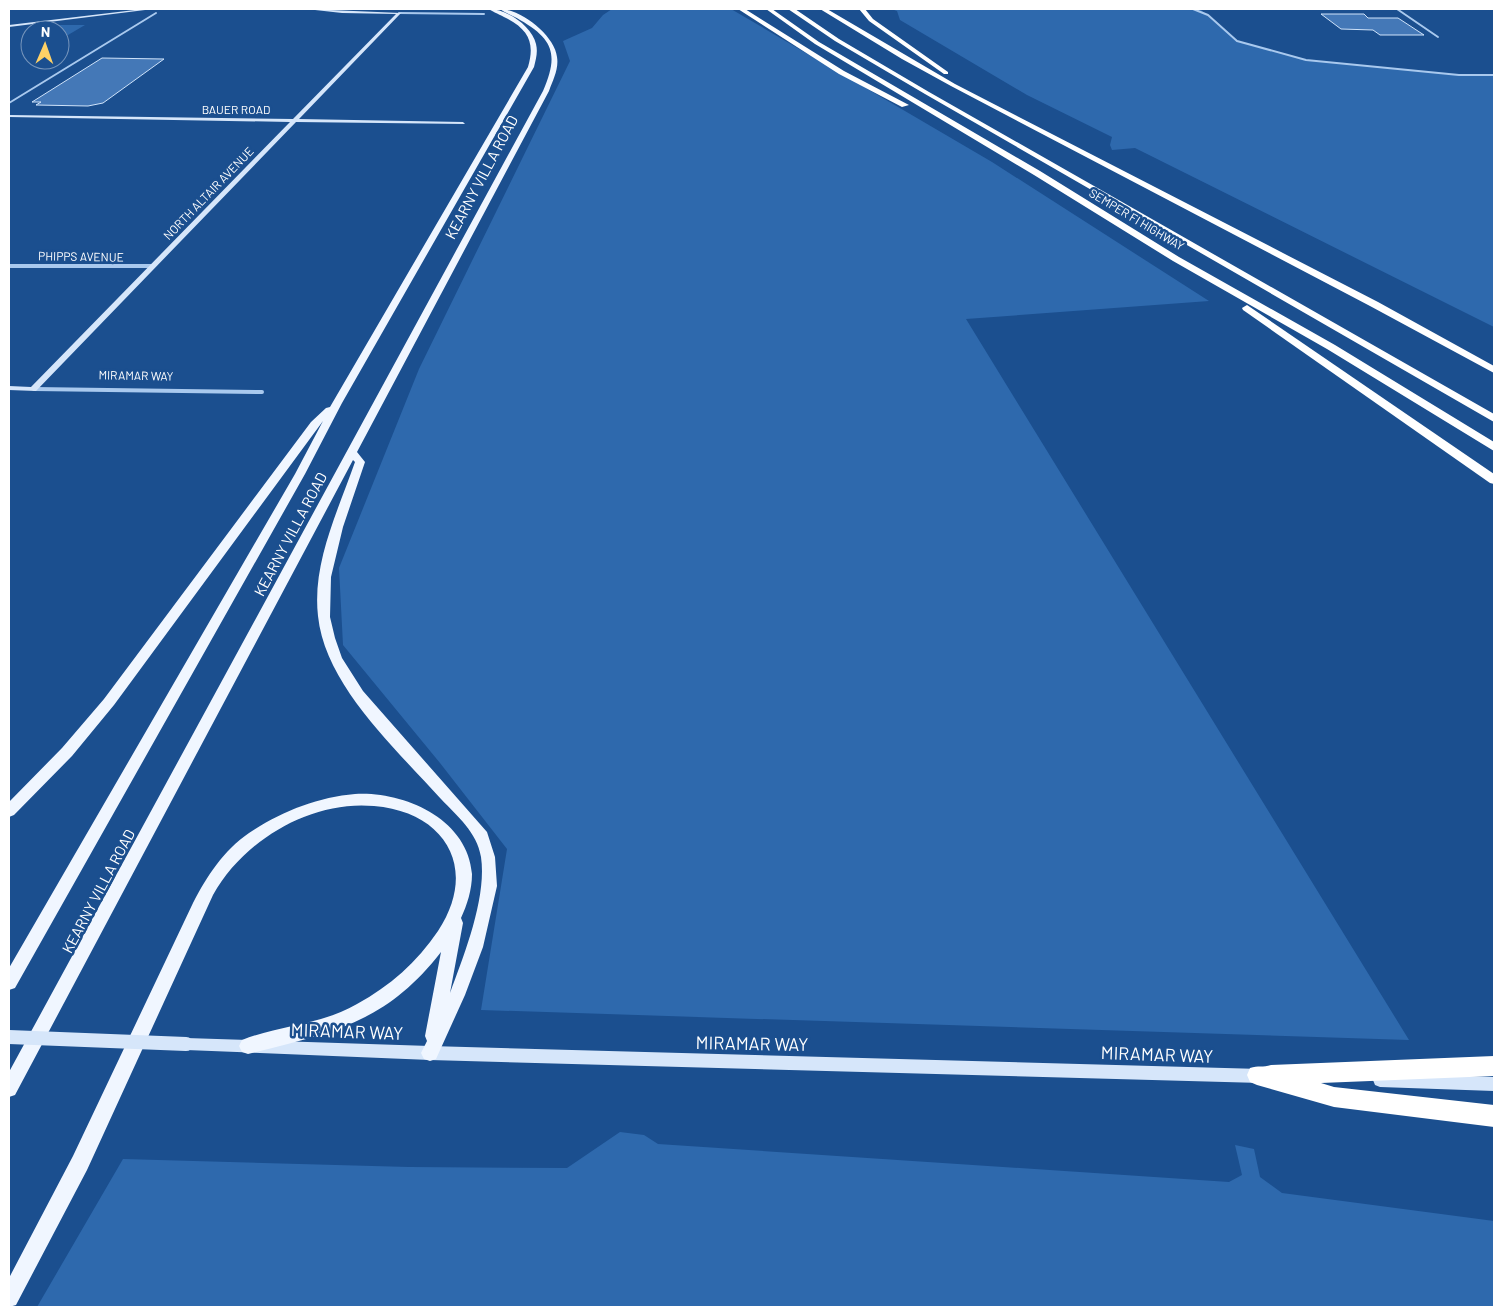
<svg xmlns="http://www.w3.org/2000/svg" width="1503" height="1316" font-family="Barlow,sans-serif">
  <rect width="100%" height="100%" fill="#1b4f8f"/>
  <g fill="#2e69ad">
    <polygon points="612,9 731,9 992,162 1209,301 966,319 1409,1040 481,1010 507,849 440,763 343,645 339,568 419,369 570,61 563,41 592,28 603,15"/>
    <polygon points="891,9 1200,9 1237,41 1306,60 1459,75 1494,75 1494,327 1135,148 1112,150 1110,145 1112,137 1027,95 900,20 897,11"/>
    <polygon points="48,25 85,25 68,35 60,35 60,30 39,30"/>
    <polygon points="620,1132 644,1135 658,1144 1229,1182 1242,1175 1235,1145 1254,1149 1260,1177 1282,1193 1494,1221 1494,1307 37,1307 123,1159 409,1167 567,1168"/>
  </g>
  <g fill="#4478b7" stroke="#cfe3fa">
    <polygon points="1321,14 1364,14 1368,18 1398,18 1424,35 1380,35 1373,30 1341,29"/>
    <polygon points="102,58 164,59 103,103 88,106 36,105 41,102 32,102"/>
  </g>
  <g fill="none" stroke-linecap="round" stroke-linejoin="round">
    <g stroke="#a9c9ee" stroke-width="2">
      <polyline points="1193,9 1208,15 1237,41 1306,60 1459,75 1494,75"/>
      <polyline points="1397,9 1438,37"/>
      <polyline points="399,13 484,14"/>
      <polyline points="9,103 156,13"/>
    </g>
    <g stroke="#a9c9ee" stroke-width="4">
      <polyline points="9,266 152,266"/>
      <polyline points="34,389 262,392"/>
    </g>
    <g fill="#d6e6fa" fill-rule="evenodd">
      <polygon points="143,9 153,9 9,27 9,25"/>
      <polygon points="306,9 401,13 299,119 463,122 465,124 296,122 36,391 9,390 9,386 31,387 290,122 9,117 9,115 293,119 396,14 342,13"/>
      <polygon points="186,1038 430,1046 1261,1069 1266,1071 1268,1076 1266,1081 1261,1083 430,1060 186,1050 181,1049 179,1044 181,1039"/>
      <polygon points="1380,1073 1494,1077 1494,1091 1380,1087 1375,1085 1373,1080 1375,1075"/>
    </g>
    <g fill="#f0f6ff" fill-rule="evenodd">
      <path d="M489,9c18,0 43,17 47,35 2,8 0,15 -2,23l-192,336 -37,71 -290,514 -6,2v-22l286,-494 28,-53 -209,284 -42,51 -58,59 -5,2v-15l53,-54 42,-49 207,-277 15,-14 4,-1 198,-340c7,-24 1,-37 -22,-49 -5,-3 -13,-6 -17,-9z"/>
      <path d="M500,9c21,0 55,27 57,48 2,12 -4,23 -8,34l-192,361 8,10 -22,65 -12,50 -1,40 5,21 7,20 21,33 124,141 8,25 2,29 -14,61 -18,48 -29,64 -6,2 -6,-2 -3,-6 6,-12 -2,-5 16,-84c-56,72 -110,81 -193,102l-6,-2 -3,-6 3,-6c38,-15 79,-15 115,-36 33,-18 60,-42 81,-73 41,-62 8,-119 -64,-125 -64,-6 -131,35 -161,89l-126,275 -71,135 -7,2v-29l64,-122 120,-253c14,-27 30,-52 56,-70 31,-21 69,-36 106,-39 49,-3 113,25 117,80 0,16 -5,31 -11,44l2,5 -13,70c14,-38 37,-95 31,-136 -4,-25 -24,-41 -40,-58 -45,-50 -116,-114 -123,-183 -6,-53 20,-105 37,-154l-2,-2 -338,635 -6,2v-25l534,-981c15,-35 12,-51 -23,-71 -6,-4 -15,-7 -20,-11z"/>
    </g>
    <g fill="#fff" fill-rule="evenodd">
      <polygon points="738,9 745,9 844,71 909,105 902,107 839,74"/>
      <polygon points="766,9 772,9 819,42 1040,171 1179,257 1335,345 1494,442 1494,451 1327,349 1173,261 1034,175 815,44"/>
      <polygon points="788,9 795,9 839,39 929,92 1494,414 1494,422 925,94 835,41"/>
      <polygon points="820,9 827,9 955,84 1378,302 1494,366 1494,373 1370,306 951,86 902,59"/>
      <polygon points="859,9 865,9 873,19 948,72 948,74 944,74 869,21"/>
      <polygon points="1247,305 1494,474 1494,484 1490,483 1243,310 1242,308"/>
      <path d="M1494,1056v20l-173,7 13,4 160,18v22l-160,-20 -77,-22 -7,-3 -3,-7 3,-7c8,-3 13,0 21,-3z"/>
    </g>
    <polyline stroke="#d6e6fa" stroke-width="14" points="9,1037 186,1044"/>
  </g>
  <g text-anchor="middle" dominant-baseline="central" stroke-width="5" stroke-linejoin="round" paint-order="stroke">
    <g font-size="12" fill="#fff" stroke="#1b4f8f">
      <text x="236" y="109">BAUER ROAD</text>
      <text transform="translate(208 193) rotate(-46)">NORTH ALTAIR AVENUE</text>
      <text transform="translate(1137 219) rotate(31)">SEMPER FI HIGHWAY</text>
      <text transform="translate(81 256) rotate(1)">PHIPPS AVENUE</text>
      <text transform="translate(136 375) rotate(1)">MIRAMAR WAY</text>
    </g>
    <g font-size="15" fill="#fff" stroke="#1b4f8f">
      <text transform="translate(481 177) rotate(-62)">KEARNY VILLA ROAD</text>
      <text transform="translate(290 534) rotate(-62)">KEARNY VILLA ROAD</text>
      <text transform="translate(98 891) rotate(-62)">KEARNY VILLA ROAD</text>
    </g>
    <g font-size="18" fill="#fff" stroke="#1b4f8f">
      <text transform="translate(347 1031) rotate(2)">MIRAMAR WAY</text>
      <text transform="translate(752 1043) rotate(1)">MIRAMAR WAY</text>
      <text transform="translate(1157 1054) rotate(2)">MIRAMAR WAY</text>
    </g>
  </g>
  <rect width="1503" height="1316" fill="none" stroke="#ffffff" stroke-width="20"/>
  <g transform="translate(45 45) rotate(2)"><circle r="24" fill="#1b4f8f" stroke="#7695bc"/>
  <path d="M0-4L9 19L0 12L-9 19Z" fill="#ffd166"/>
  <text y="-8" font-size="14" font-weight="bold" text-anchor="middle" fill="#ffffff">N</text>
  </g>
</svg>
